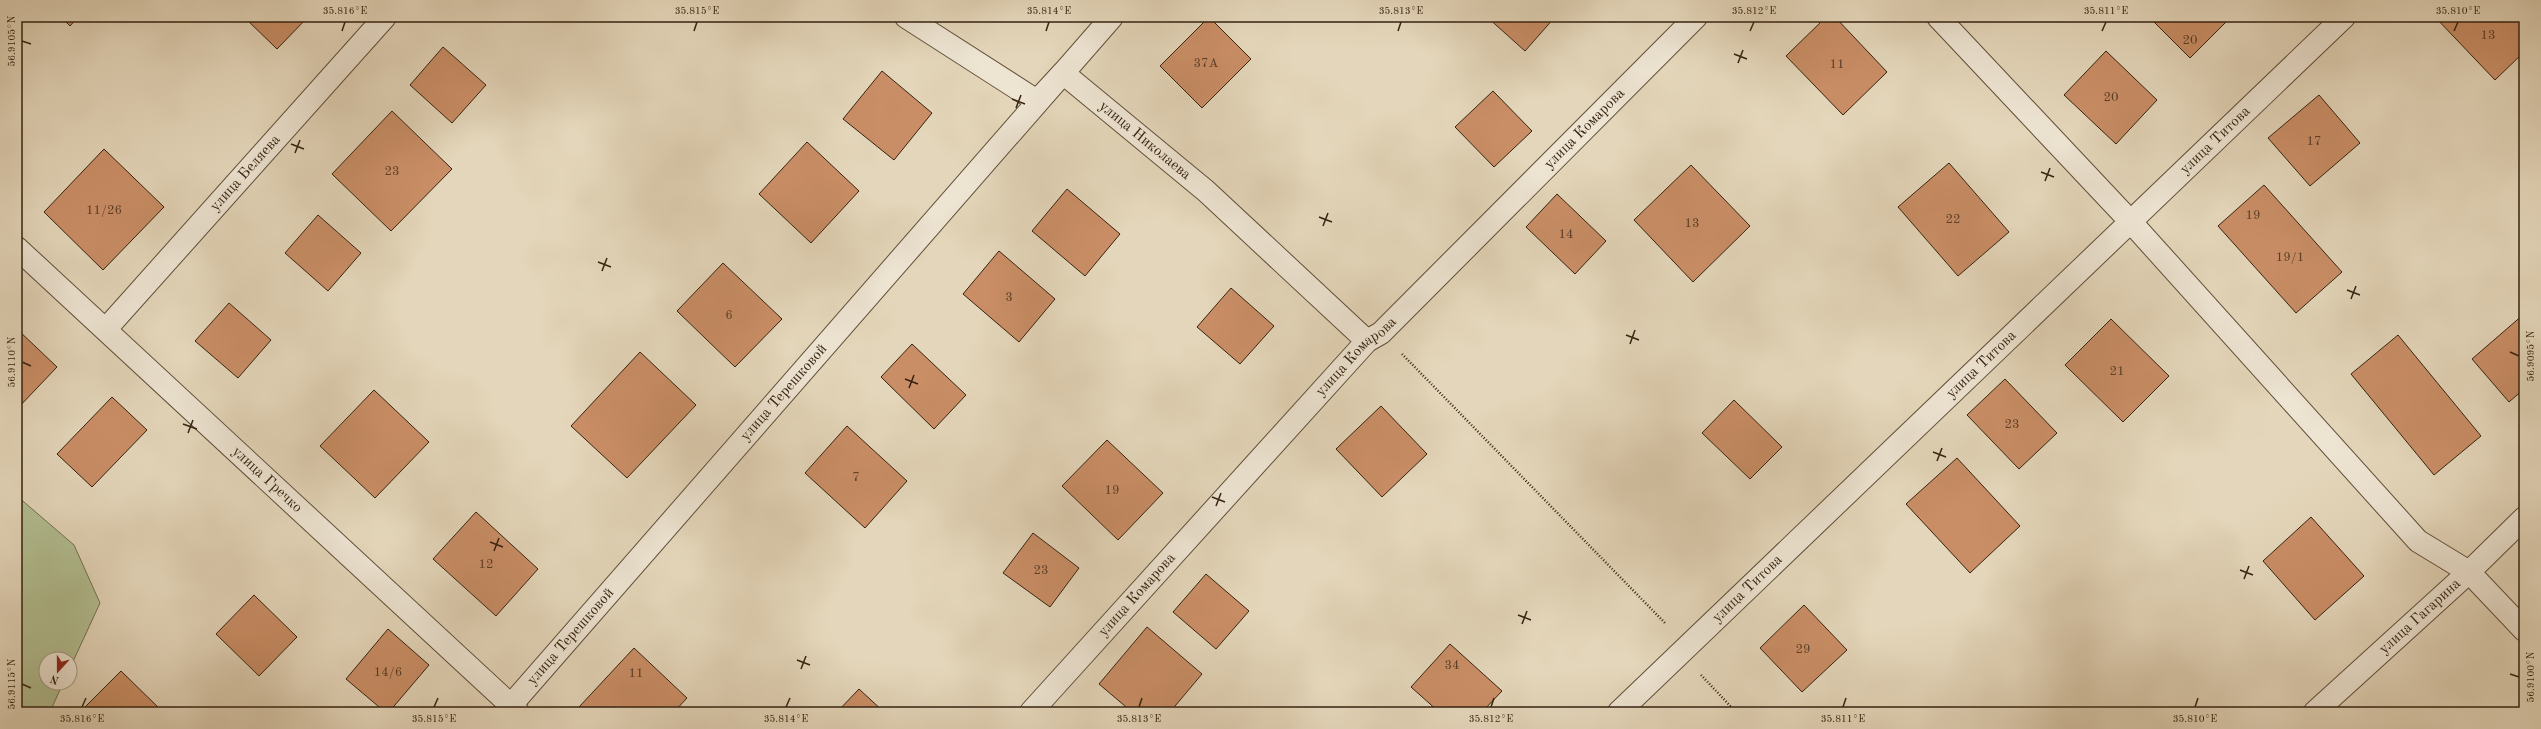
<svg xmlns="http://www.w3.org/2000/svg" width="2541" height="729" font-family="'Old Standard TT',serif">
  <rect width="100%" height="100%" fill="#e4d6ba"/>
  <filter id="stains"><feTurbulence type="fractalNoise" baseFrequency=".005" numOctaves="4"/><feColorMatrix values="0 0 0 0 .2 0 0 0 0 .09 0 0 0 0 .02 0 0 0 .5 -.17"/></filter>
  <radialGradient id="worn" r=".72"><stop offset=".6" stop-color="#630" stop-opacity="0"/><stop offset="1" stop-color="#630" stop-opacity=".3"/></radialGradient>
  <polygon fill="#b2be91" stroke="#747050" points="17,496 74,545 100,603 70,668 70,659 46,659 46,683 63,683 50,712 17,712"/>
  <g fill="#ca8e66" stroke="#352210">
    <polygon points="61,17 78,17 70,26"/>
    <polygon points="244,17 308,17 277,49"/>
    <polygon points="1209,17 1251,59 1202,108 1160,66"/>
    <polygon points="1487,17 1555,17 1525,51"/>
    <polygon points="1826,17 1835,17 1887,72 1843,115 1786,56"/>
    <polygon points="2149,17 2223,17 2227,21 2190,58"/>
    <polygon points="2435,17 2524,17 2524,52 2495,80"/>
    <polygon points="443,47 486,85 452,123 410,85"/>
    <polygon points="2106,51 2157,100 2116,144 2064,95"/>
    <polygon points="882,71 932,113 894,160 843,119"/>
    <polygon points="1493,91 1532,131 1494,167 1455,127"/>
    <polygon points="2319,95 2360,143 2310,186 2268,138"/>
    <polygon points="392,111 452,169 391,231 332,174"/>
    <polygon points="807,142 859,191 811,243 759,194"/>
    <polygon points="104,149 164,207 103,270 44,212"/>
    <polygon points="1949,163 2009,232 1958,276 1898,207"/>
    <polygon points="1691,165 1750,226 1693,282 1634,220"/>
    <polygon points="2264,185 2342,272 2296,313 2218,226"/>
    <polygon points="1067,189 1120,234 1085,276 1032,231"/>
    <polygon points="1557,194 1606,241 1575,274 1526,227"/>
    <polygon points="318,215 361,253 328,291 285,253"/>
    <polygon points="999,251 1055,299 1019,342 963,294"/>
    <polygon points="723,263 782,319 735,367 677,311"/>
    <polygon points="1231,288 1274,326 1240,364 1197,327"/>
    <polygon points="229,303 271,340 238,378 195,341"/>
    <polygon points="2524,314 2524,389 2509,402 2472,359"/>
    <polygon points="2111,319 2169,376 2123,422 2065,365"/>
    <polygon points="17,329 57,367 17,409"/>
    <polygon points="2398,335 2481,436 2434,475 2351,374"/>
    <polygon points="912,344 966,395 934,429 881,377"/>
    <polygon points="640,352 696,405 627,478 571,426"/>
    <polygon points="2005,379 2057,433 2019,469 1967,415"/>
    <polygon points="374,390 429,442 375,498 320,446"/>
    <polygon points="112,397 147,430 92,487 57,454"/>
    <polygon points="1734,400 1782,447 1750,479 1702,433"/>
    <polygon points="1381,406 1427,454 1382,497 1336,449"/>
    <polygon points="847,426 907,481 865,528 805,473"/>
    <polygon points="1107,440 1163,493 1118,540 1062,486"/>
    <polygon points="1957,458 2020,526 1970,573 1906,504"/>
    <polygon points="476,512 538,569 496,616 433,559"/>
    <polygon points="2311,517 2364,576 2315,620 2263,561"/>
    <polygon points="1033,533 1079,568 1050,607 1003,573"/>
    <polygon points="1206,574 1249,611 1216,649 1173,612"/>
    <polygon points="254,595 297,637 259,676 216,634"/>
    <polygon points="1804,605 1847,650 1802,692 1760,648"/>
    <polygon points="1147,627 1202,674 1170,712 1132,712 1099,684"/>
    <polygon points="388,629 429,665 389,712 385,712 346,679"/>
    <polygon points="1450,644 1502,691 1482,712 1439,712 1411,687"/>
    <polygon points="634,648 687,698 674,712 584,712 579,707"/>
    <polygon points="121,671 163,712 86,712 83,709"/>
    <polygon points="859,689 884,712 837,712"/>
  </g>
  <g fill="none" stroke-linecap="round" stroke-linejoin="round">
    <g stroke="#614f3a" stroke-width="24">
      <g id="minor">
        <path id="s1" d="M906,17l131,84 26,-28 143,118 161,150"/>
        <polyline points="1938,17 2130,221 2418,541 2469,572 2524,630"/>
        <path id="s2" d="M17,248l501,464"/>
        <path id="s3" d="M106,329l279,-312"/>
        <path id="s4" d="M505,712l607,-695"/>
        <path id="s5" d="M1031,712l336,-371 14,-8 315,-316"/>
        <path id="s6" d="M1619,712l725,-695"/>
        <path id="s7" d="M2315,712l154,-140 55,-54"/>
      </g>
    </g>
    <g stroke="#352210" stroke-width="2.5" stroke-dasharray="1 2" stroke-linecap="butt">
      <polyline points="1402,354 1666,624"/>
      <polyline points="1701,675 1736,712"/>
    </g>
    <use href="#minor" stroke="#ede4d2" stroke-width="22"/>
  </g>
  <path fill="none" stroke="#352210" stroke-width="1.5" d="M342,31l3,-9M694,31l3,-9M1046,31l3,-9M1398,31l3,-9M1750,31l4,-9M2102,31l4,-9M2454,31l4,-9M22,41l9,3M1734,54l13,5M1738,63l5,-13M1012,99l13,5M1016,108l5,-13M291,144l13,5M295,153l5,-13M2041,172l13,5M2045,181l5,-13M1319,217l13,5M1323,226l5,-13M598,262l13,5M602,271l5,-13M2347,290l13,5M2351,299l5,-13M1626,335l13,5M1630,344l5,-14M2510,352l9,4M22,362l9,4M905,379l13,5M909,388l5,-13M183,424l14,5M188,433l5,-13M1933,452l13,5M1937,461l5,-13M1212,497l13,5M1216,506l5,-13M490,542l13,5M494,551l5,-13M2240,570l13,5M2244,579l5,-13M1518,615l13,5M1522,624l5,-13M797,660l13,5M801,669l5,-13M2510,674l9,3M22,684l9,4M82,707l4,-9M434,707l4,-9M786,707l4,-9M1139,707l3,-9M1491,707l3,-9M1843,707l3,-9M2195,707l3,-9"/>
  <g text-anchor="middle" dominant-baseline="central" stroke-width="3" stroke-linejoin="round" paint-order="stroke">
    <g font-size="13" fill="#5a3d26">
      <text x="2488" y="35">13</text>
      <text x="2190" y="40">20</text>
      <text x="1206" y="63">37А</text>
      <text x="1837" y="64">11</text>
      <text x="2111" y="97">20</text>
      <text x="2314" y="141">17</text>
      <text x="392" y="171">23</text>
      <text x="104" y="210">11/26</text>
      <text x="2253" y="215">19</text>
      <text x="1953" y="219">22</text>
      <text x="1692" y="223">13</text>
      <text x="1566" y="234">14</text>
      <text x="2290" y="257">19/1</text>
      <text x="1009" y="297">3</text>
      <text x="729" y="315">6</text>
      <text x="2117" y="371">21</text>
      <text x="2012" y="424">23</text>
      <text x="856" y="477">7</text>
      <text x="1112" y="490">19</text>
      <text x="486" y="564">12</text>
      <text x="1041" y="570">23</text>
      <text x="1803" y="649">29</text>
      <text x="1452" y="665">34</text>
      <text x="388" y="672">14/6</text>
      <text x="636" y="673">11</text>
    </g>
    <g font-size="15" fill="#352210" stroke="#ede4d2">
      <text stroke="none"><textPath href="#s5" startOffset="805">улица Комарова</textPath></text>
      <text stroke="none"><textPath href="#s1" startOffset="300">улица Николаева</textPath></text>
      <text stroke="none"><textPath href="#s6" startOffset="826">улица Титова</textPath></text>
      <text stroke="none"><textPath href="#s3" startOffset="209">улица Беляева</textPath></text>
      <text stroke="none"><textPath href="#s5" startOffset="482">улица Комарова</textPath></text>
      <text stroke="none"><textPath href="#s6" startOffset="502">улица Титова</textPath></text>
      <text stroke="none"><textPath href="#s4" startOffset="424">улица Терешковой</textPath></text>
      <text stroke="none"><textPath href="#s2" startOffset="341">улица Гречко</textPath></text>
      <text stroke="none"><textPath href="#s6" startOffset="178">улица Титова</textPath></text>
      <text stroke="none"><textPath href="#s5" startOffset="158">улица Комарова</textPath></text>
      <text stroke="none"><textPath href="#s7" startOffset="142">улица Гагарина</textPath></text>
      <text stroke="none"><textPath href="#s4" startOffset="100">улица Терешковой</textPath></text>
    </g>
  </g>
  <rect width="2541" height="729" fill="none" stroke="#e4d6ba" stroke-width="44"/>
  <g transform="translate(58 671) rotate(201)"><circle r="19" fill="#ede4d2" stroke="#a39684"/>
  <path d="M0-3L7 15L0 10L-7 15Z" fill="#8f2418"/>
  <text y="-6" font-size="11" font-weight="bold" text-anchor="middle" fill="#352210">N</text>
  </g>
  <rect x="22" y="22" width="2497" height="685" fill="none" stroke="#352210" stroke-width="1.5"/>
  <g font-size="10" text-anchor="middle" fill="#352210">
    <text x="345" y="14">35.816°E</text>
    <text x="697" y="14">35.815°E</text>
    <text x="1049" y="14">35.814°E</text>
    <text x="1401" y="14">35.813°E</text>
    <text x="1754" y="14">35.812°E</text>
    <text x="2106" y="14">35.811°E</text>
    <text x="2458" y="14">35.810°E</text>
    <text transform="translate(11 41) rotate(-90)" y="4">56.9105°N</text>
    <text transform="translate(2530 356) rotate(-90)" y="4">56.9095°N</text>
    <text transform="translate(11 362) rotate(-90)" y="4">56.9110°N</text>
    <text transform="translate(2530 677) rotate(-90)" y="4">56.9100°N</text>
    <text transform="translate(11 684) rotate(-90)" y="4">56.9115°N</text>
    <text x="82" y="722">35.816°E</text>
    <text x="434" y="722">35.815°E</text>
    <text x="786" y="722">35.814°E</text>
    <text x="1139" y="722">35.813°E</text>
    <text x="1491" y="722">35.812°E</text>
    <text x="1843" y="722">35.811°E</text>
    <text x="2195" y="722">35.810°E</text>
  </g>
  <rect width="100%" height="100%" filter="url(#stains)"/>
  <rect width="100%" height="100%" fill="url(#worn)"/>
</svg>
